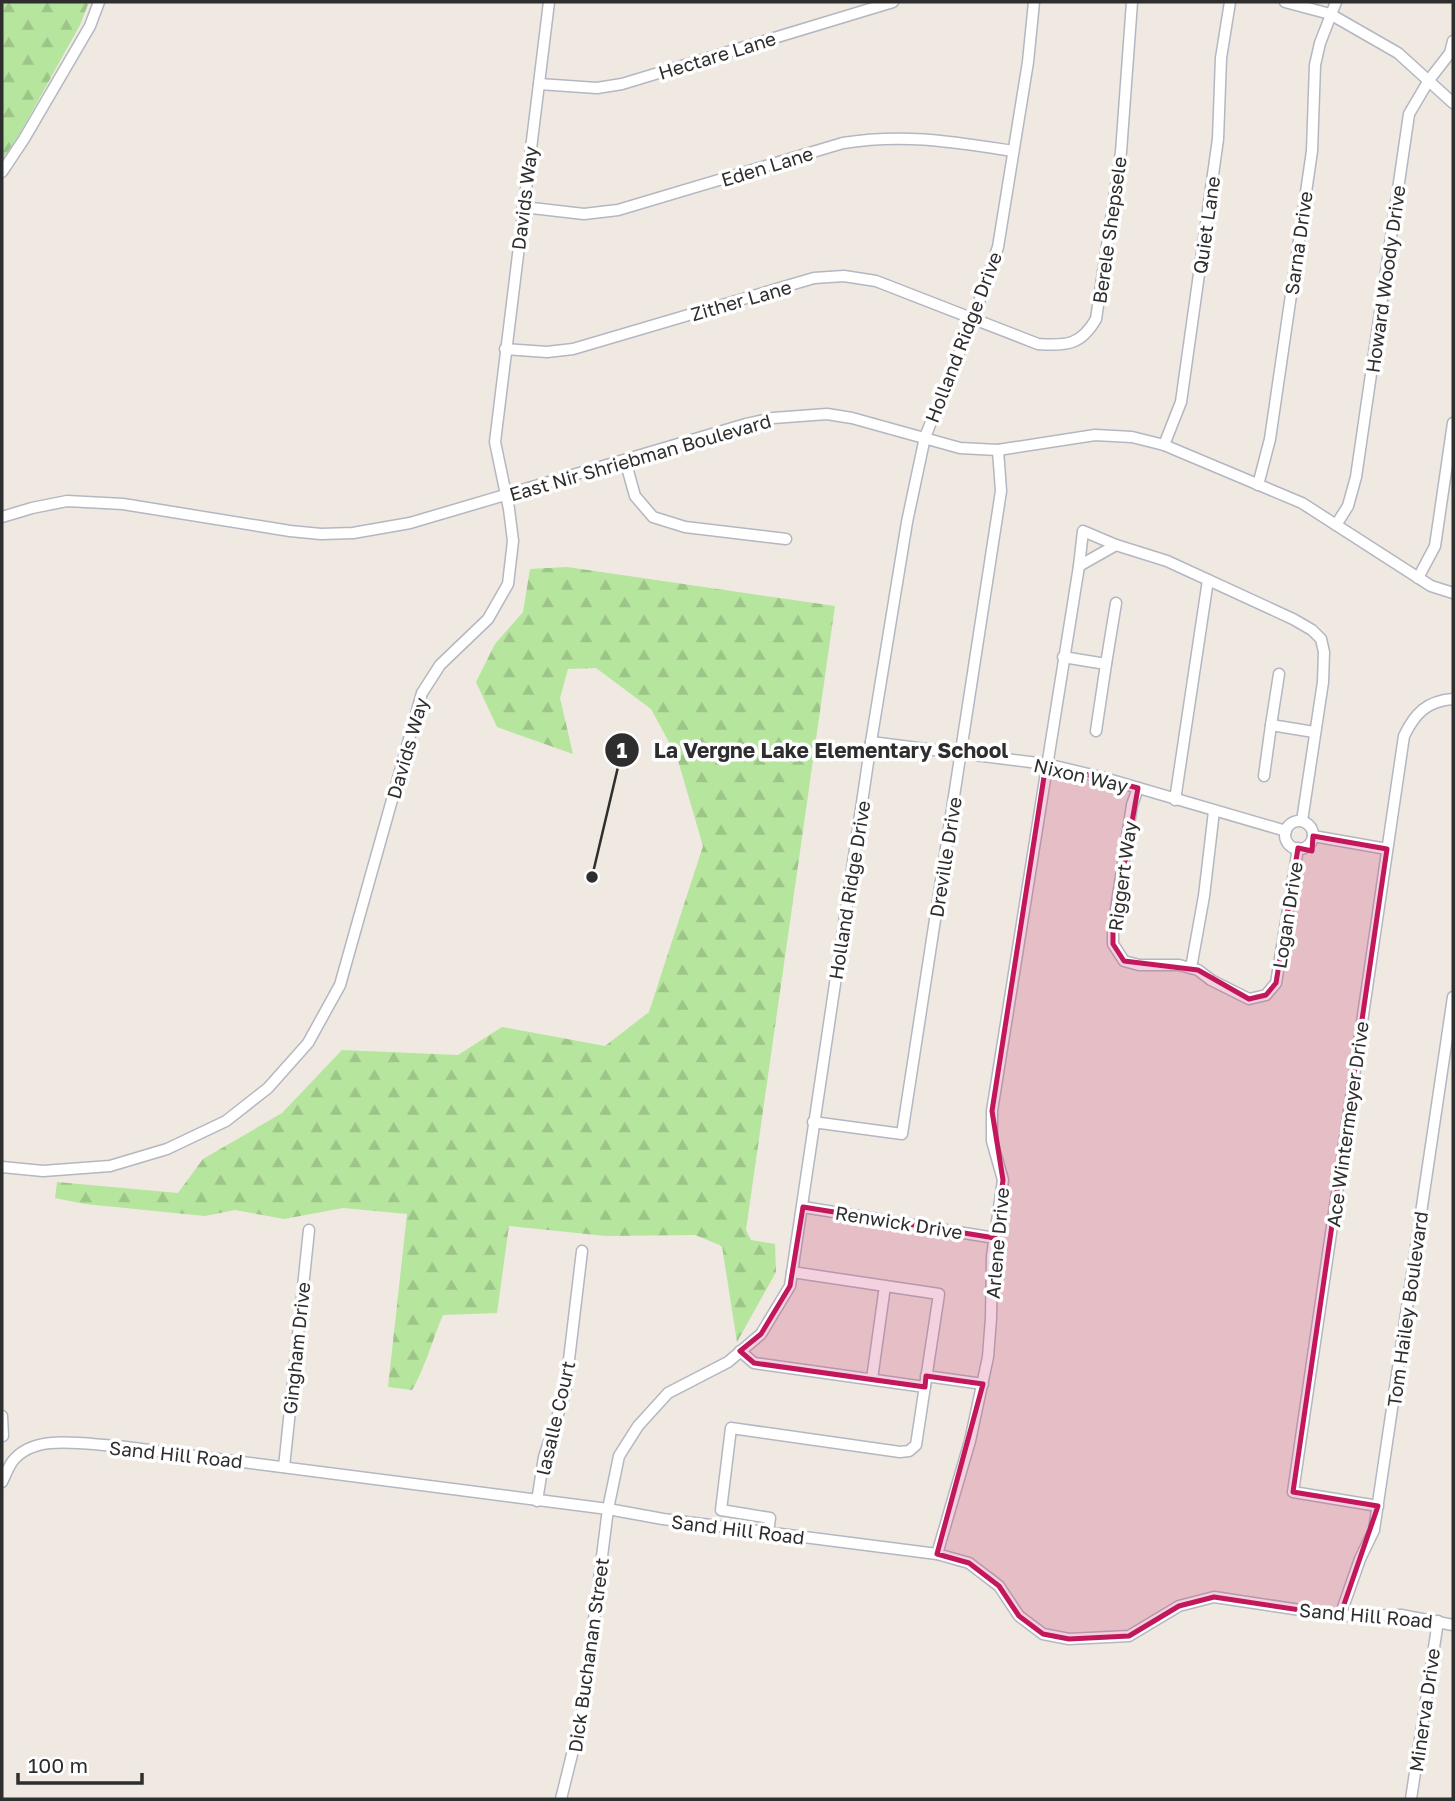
<svg xmlns="http://www.w3.org/2000/svg" width="1455" height="1801" font-family="'Golos Text',sans-serif">
  <defs>
    <pattern id="forest-firs" width="22" height="20" patternUnits="userSpaceOnUse" patternTransform="scale(1.75)"><rect width="22" height="20" fill="#b6e59e"/><path d="M5 1l3.5 6h-7zM16 11l3.5 6h-7z" fill="#9dc588"/></pattern>
  </defs>
  <rect width="100%" height="100%" fill="#efe9e1"/>
  <g fill="url(#forest-firs)">
    <polygon points="2,2 89,2 80,25 19,135 2,160"/>
    <path d="M567,567l268,39 -89,624 5,10 24,4 1,28 -39,70 -15,-96 -27,-11 -89,1 -97,-10 -12,87 -54,2c-11,25 -17,51 -31,75l-24,-3 19,-173 -64,-6 -59,11 -49,-9 -30,6 -120,-12 -30,-6 2,-16 121,11 25,-34 79,-46 60,-63 116,5 44,-28 103,19 44,-34 54,-166 -26,-89 -26,-48 -55,-41 -28,1 -8,29 13,56 -76,-27 -21,-45 19,-38 28,-32 7,-43z"/>
  </g>
  <g fill="none" stroke-linecap="round" stroke-linejoin="round">
    <g stroke="#b4b7c1" stroke-width="13">
      <g id="minor">
        <polyline points="1285,2 1330,14 1398,53 1453,103"/>
        <polyline points="539,84 597,88 622,84 893,2"/>
        <polyline points="2,172 24,139 90,26 99,2"/>
        <path d="M523,207l61,7 34,-4 225,-67c61,-10 111,-1 170,8"/>
        <path d="M505,349l42,3 26,-3 241,-71 30,-2 32,5 162,63c29,2 43,1 58,-25l25,-167 11,-150"/>
        <polyline points="1164,445 1181,402 1218,139 1221,58 1230,2"/>
        <polyline points="625,460 635,496 653,517 685,527 786,539"/>
        <polyline points="1258,485 1270,439 1312,151 1315,65 1320,43 1336,2"/>
        <polyline points="2,517 32,508 67,501 123,504 290,531 321,534 353,533 410,523 746,424 773,418 827,414 852,418 960,448 998,450 1095,435 1132,437 1164,445 1302,503 1431,586 1453,593"/>
        <polyline points="1336,525 1348,506 1356,477 1409,114 1429,80 1450,53 1453,41"/>
        <polyline points="1079,566 1116,545"/>
        <polyline points="1418,578 1435,546 1453,423"/>
        <polyline points="1063,657 1106,664 1116,603"/>
        <polyline points="1271,725 1279,674"/>
        <polyline points="1096,731 1106,664"/>
        <polyline points="871,742 1046,764 1101,777 1286,831"/>
        <polyline points="1264,776 1271,725 1314,732"/>
        <polyline points="1138,788 1132,805 1113,929 1113,944 1124,961 1139,965 1179,965 1198,970 1211,980 1249,999 1266,995 1276,983 1298,848"/>
        <polyline points="1175,800 1208,580"/>
        <circle cx="1299" cy="835" r="14"/>
        <polyline points="1313,836 1387,849"/>
        <polyline points="1191,968 1204,896 1214,811"/>
        <polyline points="813,1122 902,1134 1001,491 998,450"/>
        <polyline points="2,1167 43,1171 110,1166 167,1149 226,1121 268,1088 308,1043 340,985 422,693 440,665 488,619 508,584 513,541 509,509 495,442 549,2"/>
        <polyline points="803,1207 995,1238"/>
        <polyline points="740,1351 754,1363 925,1387"/>
        <polyline points="926,1376 983,1384"/>
        <polyline points="872,1379 885,1286"/>
        <polyline points="2,1416 3,1436"/>
        <polyline points="284,1467 309,1230"/>
        <path d="M2,1482c3,-6 6,-14 10,-20 22,-30 74,-17 106,-16l490,63 55,10 274,35 32,9 30,23 20,30 24,18 26,5 60,-3 50,-30 35,-9 126,19 61,-1 52,10"/>
        <polyline points="537,1501 544,1457 565,1393 582,1251"/>
        <path d="M1378,1506l-85,-14 111,-756c11,-23 23,-35 49,-37"/>
        <polyline points="768,1533 770,1518 721,1510 731,1428 900,1452 909,1451 916,1445 939,1294 792,1272"/>
        <polyline points="937,1554 970,1441 988,1357 991,1318 992,1256 1003,1180 992,1141 992,1111 1079,566 1083,531 1116,545 1167,561 1293,619 1312,630 1321,639 1324,652 1323,682 1302,821"/>
        <polyline points="1340,1616 1360,1559 1374,1530 1453,997"/>
        <polyline points="561,1799 582,1714 608,1509 619,1456 638,1426 668,1393 728,1362 761,1334 790,1286 871,742 907,522 925,437 973,319 998,247 1028,62 1034,2"/>
        <polyline points="1411,1799 1438,1621"/>
      </g>
    </g>
    <use href="#minor" stroke="#fff" stroke-width="10"/>
  </g>
  <path fill="#c2185b" fill-opacity="0.2" stroke="#c2185b" stroke-width="5" stroke-linejoin="round" d="M1046,764l92,24 -25,141v15l11,17 74,9 51,29 17,-4 10,-12 22,-135 14,3 1,-15 74,13 -94,643 85,14 -38,110 -126,-19 -35,9 -50,30 -60,3 -26,-5 -24,-18 -20,-30 -30,-23 -32,-9 46,-170 -57,-8 -1,11 -171,-24 -14,-12 21,-17 29,-48 13,-79 192,31 8,-58 -11,-69z"/>
  <g text-anchor="middle" dominant-baseline="central" stroke-width="7" stroke-linejoin="round" paint-order="stroke">
    <g font-size="19" fill="#2e2e2e" stroke="#fff">
      <text transform="translate(717 55) rotate(-17)">Hectare Lane</text>
      <text transform="translate(767 166) rotate(-17)">Eden Lane</text>
      <text transform="translate(524 198) rotate(-83)">Davids Way</text>
      <text transform="translate(1206 225) rotate(-82)">Quiet Lane</text>
      <text transform="translate(1109 230) rotate(-82)">Berele Shepsele</text>
      <text transform="translate(1298 243) rotate(-82)">Sarna Drive</text>
      <text transform="translate(1385 279) rotate(-82)">Howard Woody Drive</text>
      <text transform="translate(741 300) rotate(-16)">Zither Lane</text>
      <text transform="translate(963 337) rotate(-69)">Holland Ridge Drive</text>
      <text transform="translate(640 457) rotate(-16)">East Nir Shriebman Boulevard</text>
      <text transform="translate(407 748) rotate(-74)">Davids Way</text>
      <text transform="translate(1081 775) rotate(13)">Nixon Way</text>
      <text transform="translate(945 857) rotate(-81)">Dreville Drive</text>
      <text transform="translate(1122 876) rotate(-82)">Riggert Way</text>
      <text transform="translate(849 890) rotate(-81)">Holland Ridge Drive</text>
      <text transform="translate(1287 915) rotate(-81)">Logan Drive</text>
      <text transform="translate(1347 1124) rotate(-82)">Ace Wintermeyer Drive</text>
      <text transform="translate(899 1222) rotate(9)">Renwick Drive</text>
      <text transform="translate(997 1243) rotate(-85)">Arlene Drive</text>
      <text transform="translate(1407 1309) rotate(-82)">Tom Hailey Boulevard</text>
      <text transform="translate(296 1348) rotate(-84)">Gingham Drive</text>
      <text transform="translate(555 1418) rotate(-77)">lasalle Court</text>
      <text transform="translate(176 1454) rotate(6)">Sand Hill Road</text>
      <text transform="translate(738 1529) rotate(7)">Sand Hill Road</text>
      <text transform="translate(1366 1615) rotate(5)">Sand Hill Road</text>
      <text transform="translate(588 1655) rotate(-82)">Dick Buchanan Street</text>
      <text transform="translate(1424 1710) rotate(-82)">Minerva Drive</text>
    </g>
  </g>
  <path fill="none" stroke="#2e2e2e" stroke-width="2.5" d="M592 877L622 750"/>
  <g fill="#2e2e2e" stroke="#fff" stroke-width="2.5">
    <circle cx="592" cy="877" r="7"/>
    <circle cx="622" cy="750" r="18"/>
  </g>
  <g font-size="21" text-anchor="middle" font-weight="bold" fill="#fff">
    <text x="622" y="758">1</text>
  </g>
  <g font-size="21" text-anchor="middle" font-weight="bold" fill="#2e2e2e" stroke="#fff" stroke-width="7" stroke-linejoin="round" paint-order="stroke">
    <text x="831" y="758">La Vergne Lake Elementary School</text>
  </g>
  <rect width="1455" height="1801" fill="none" stroke="#2e2e2e" stroke-width="7"/>
  <path d="M18 1773v10h124v-10" fill="none" stroke="#2e2e2e" stroke-width="3.5"/>
  <text x="28" y="1773" font-size="21" fill="#2e2e2e" stroke="#ffffff" stroke-width="5" paint-order="stroke">100 m</text>
</svg>
